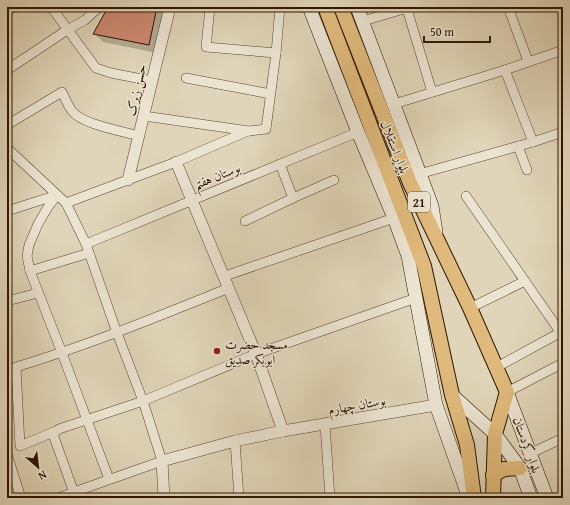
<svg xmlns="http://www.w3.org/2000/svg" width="570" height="505" font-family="'Gentium Book Plus',Amiri,serif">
  <rect width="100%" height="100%" fill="#e0d5b8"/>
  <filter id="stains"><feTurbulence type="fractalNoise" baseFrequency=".005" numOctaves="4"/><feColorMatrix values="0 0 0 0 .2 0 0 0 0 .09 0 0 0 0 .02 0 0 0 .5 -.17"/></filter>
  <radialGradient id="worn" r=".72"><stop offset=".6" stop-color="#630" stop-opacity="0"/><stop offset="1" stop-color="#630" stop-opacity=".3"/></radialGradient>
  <polygon fill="#0003" points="109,7 159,7 166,13 157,53 103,42 95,34"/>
  <polygon fill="#cb8870" stroke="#2d1503" points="108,7 157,7 149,45 93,34"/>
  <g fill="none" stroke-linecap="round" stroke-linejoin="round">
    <g stroke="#5a4530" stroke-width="10">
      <g id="minor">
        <polyline points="51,7 96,68 111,73 152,81"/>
        <polyline points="210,7 206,47 276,53"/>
        <polyline points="508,7 528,61"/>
        <polyline points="407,9 432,92"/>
        <polyline points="7,12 14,7"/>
        <polyline points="363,21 411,7"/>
        <polyline points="7,70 67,30 85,20 99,7"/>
        <polyline points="505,70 533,142"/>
        <polyline points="186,78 271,94"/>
        <polyline points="394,104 505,70 563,50"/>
        <polyline points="144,116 249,131 266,129 276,53 280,7"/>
        <path d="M7,125l55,-33c3,6 6,14 10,19 11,14 50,20 67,25"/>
        <polyline points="518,146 527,170"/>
        <polyline points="7,148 66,203 86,244 117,333 143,401 162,461 77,491 73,490 54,437 54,433 59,429 143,401 256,354 416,298"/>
        <polyline points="280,164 293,198 334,180"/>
        <polyline points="419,174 533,142 563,132"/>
        <polyline points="57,195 48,207 38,224 29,245 27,256 30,271 62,353 109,479"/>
        <polyline points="466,196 563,336"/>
        <polyline points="66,203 176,162 248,131"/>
        <polyline points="7,211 57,195"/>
        <polyline points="245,221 293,198"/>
        <polyline points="86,244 358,132"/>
        <polyline points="30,271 89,253"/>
        <polyline points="225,276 394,218"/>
        <polyline points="7,301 38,293"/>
        <polyline points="470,308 525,281"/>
        <polyline points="497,367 563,331"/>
        <polyline points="507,392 563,363"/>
        <polyline points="325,424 330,498"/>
        <path d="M56,431l-36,15 -4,-79c73,-22 143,-51 213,-79"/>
        <polyline points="235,441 239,498"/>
        <polyline points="7,454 21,498"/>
        <polyline points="529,454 563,438"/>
        <polyline points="58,498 77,491"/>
      </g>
    </g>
    <g stroke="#5a4530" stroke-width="12">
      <g id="tertiary">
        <polyline points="176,162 256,354 283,431"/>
        <polyline points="128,180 170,7"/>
        <polyline points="164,498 162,461 235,441 283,431 436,405"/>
      </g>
    </g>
    <g stroke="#2d1503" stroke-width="14">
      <g id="secondary">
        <polyline points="309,7 358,132 394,218 408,256 436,405 469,498"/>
        <polyline points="357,7 432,206 436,232"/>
        <polyline points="507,392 547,498"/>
        <polyline points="452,395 495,434 520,468 531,498"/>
      </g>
    </g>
    <g stroke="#2d1503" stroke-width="16">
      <g id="primary">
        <polyline points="325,7 424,266 452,395 467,445 474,498"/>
        <polyline points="341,7 410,183 470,308 507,392 495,434 493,498"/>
        <polyline points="493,475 504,469 520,468"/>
      </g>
    </g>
    <use href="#minor" stroke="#ebe4d1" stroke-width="9"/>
    <use href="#tertiary" stroke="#ebe4d1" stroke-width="11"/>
    <use href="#secondary" stroke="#ebe4d1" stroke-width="13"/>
    <use href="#primary" stroke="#e0ba7c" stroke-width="14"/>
  </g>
  <circle fill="#8f2418" stroke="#ebe4d1" stroke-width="1.5" cx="217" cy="351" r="4"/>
  <g text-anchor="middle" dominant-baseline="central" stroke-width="3" stroke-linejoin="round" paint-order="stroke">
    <rect fill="#ebe4d1" stroke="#665341" stroke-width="1" x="408" y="192" width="22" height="20" rx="3"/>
    <g font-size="12" font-weight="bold" fill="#2d1503">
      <text x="419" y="202">21</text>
    </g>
    <g font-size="13" fill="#2d1503" stroke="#ebe4d1">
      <text transform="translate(136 90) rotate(-77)">حسن زیرک</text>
      <text transform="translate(395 147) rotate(68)">بلوار استقلال</text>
      <text transform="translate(217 176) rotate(-22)">بوستان هفتم</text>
      <text transform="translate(357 405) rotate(-10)">بوستان چهارم</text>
      <text transform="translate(527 445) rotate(70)">بلوار کردستان</text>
    </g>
    <g font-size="13" fill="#2d1503" stroke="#ebe4d1" text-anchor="start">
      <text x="225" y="344">مسجد حضرت<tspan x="225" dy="15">ابوبکر صدیق</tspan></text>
    </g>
  </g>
  <rect width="570" height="505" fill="none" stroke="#e0d5b8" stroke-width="24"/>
  <rect x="8" y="8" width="554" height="489" fill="none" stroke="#2d1503" stroke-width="2"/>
  <rect x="12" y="12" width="546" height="481" fill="none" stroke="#2d1503"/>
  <g transform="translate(38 467) rotate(152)" stroke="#ebe4d1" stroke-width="3" paint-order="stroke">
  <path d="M0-3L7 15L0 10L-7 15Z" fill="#2d1503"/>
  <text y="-6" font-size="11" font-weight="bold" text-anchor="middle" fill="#2d1503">N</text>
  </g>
  <path d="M424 36v6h66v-6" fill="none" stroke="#2d1503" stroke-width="2"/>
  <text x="430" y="36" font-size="12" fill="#2d1503" stroke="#ebe4d1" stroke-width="3" paint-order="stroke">50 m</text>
  <rect width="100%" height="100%" filter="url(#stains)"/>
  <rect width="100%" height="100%" fill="url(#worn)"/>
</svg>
